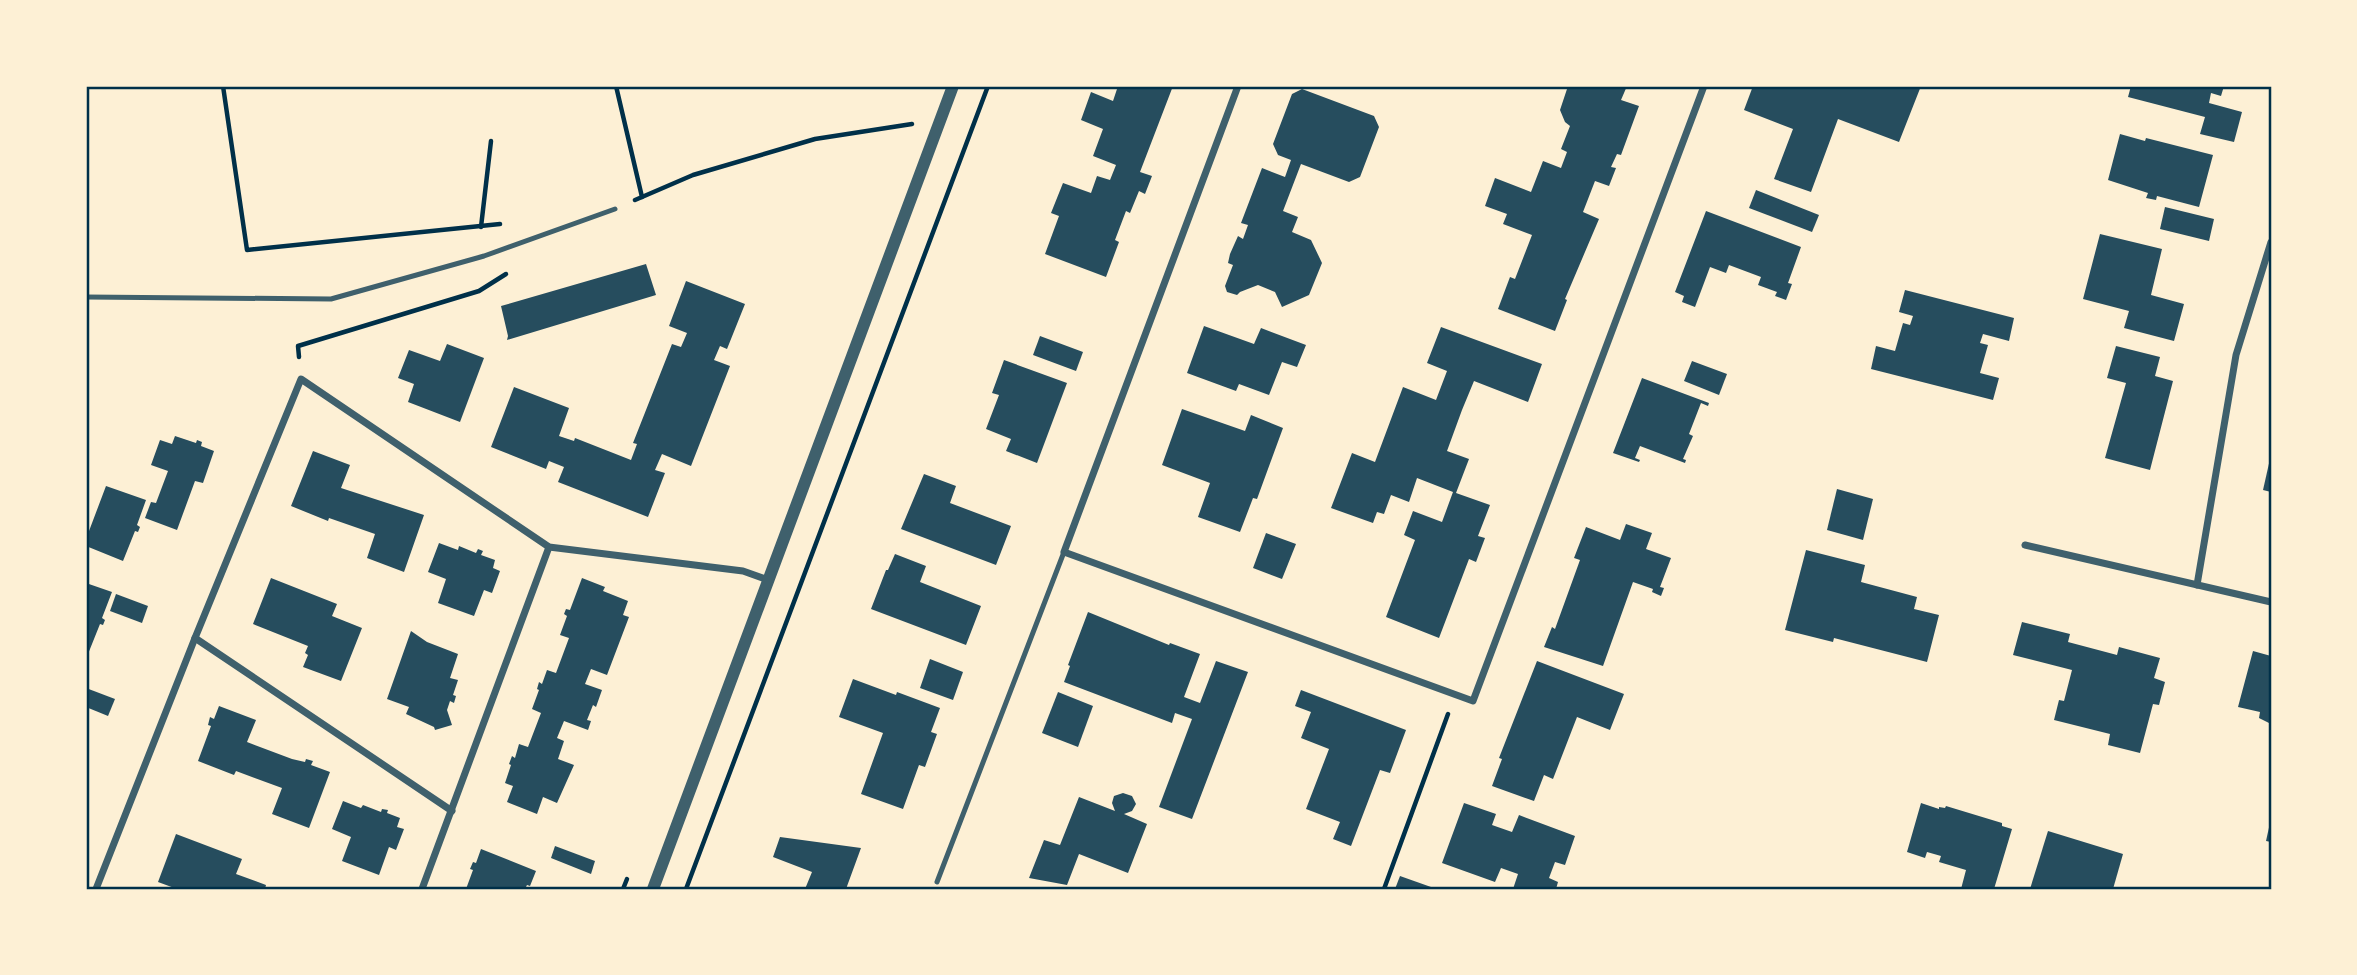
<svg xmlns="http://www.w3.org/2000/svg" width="2357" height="975" font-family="Literata,serif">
  <rect width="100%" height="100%" fill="#fdf0d5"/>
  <g fill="#264d5e">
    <polygon points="1118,86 1173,86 1140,172 1152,176 1145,194 1139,191 1130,213 1126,211 1115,240 1119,242 1106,277 1045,254 1059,216 1051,213 1063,183 1091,193 1097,176 1110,180 1116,165 1093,156 1103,129 1081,120 1091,92 1113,101"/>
    <polygon points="1568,86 1627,86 1621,100 1639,106 1621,155 1617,154 1611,167 1616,168 1609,186 1595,181 1583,212 1599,219 1565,299 1567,300 1555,331 1498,309 1510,277 1515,279 1532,235 1503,224 1507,214 1485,206 1495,178 1531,192 1543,161 1561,168 1567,152 1561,149 1570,126 1565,122 1560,110"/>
    <polygon points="1753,86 1787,86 1794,89 1795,86 1921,86 1899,142 1838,119 1811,192 1774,179 1793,129 1744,110"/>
    <polygon points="2131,86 2224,86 2221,96 2211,93 2209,103 2242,112 2234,142 2200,134 2205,117 2128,97"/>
    <polygon points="1302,89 1374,116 1379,127 1360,177 1349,182 1301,164 1283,211 1298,217 1292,232 1311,240 1322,263 1309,295 1282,307 1275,292 1258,285 1240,292 1237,295 1227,292 1225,286 1233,265 1228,263 1230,254 1238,236 1243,239 1248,225 1241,223 1262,168 1285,177 1291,160 1278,155 1273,144 1292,94"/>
    <polygon points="2120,134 2145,141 2146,138 2213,155 2199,207 2157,196 2156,200 2146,198 2148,193 2108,180"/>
    <polygon points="1756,190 1819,215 1812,232 1749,208"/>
    <polygon points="2165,207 2214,219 2209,241 2160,229"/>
    <polygon points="1706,211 1801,247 1788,283 1792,284 1786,300 1775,296 1777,292 1758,285 1761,277 1729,265 1726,273 1710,267 1695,307 1682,302 1684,296 1675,292"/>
    <polygon points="2100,234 2162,249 2151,295 2184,304 2174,341 2124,328 2129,311 2083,299"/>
    <polygon points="646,264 656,295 507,340 508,336 501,306"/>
    <polygon points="686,281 745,304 727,349 720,346 714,360 730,366 691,466 662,454 655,470 665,473 648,517 558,482 564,467 549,461 546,469 491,447 514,387 569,408 559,436 574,441 575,438 631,460 637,444 633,443 672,344 681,347 687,333 669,326"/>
    <polygon points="1905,290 2014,318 2009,341 1983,334 1980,343 1988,345 1980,373 1999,378 1993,400 1871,369 1876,346 1895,351 1903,323 1910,325 1913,316 1899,312"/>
    <polygon points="1204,326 1254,344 1261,328 1306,345 1297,367 1282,362 1269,395 1239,384 1236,391 1187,373"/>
    <polygon points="1441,327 1542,364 1528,402 1474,381 1462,410 1447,451 1469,459 1456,493 1490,505 1478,536 1485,538 1476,562 1469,559 1439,638 1386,617 1415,540 1404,535 1413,511 1442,522 1453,492 1417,478 1409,502 1391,495 1384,514 1377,512 1373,523 1331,508 1352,453 1375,462 1403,387 1436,400 1447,371 1427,363"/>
    <polygon points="1040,336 1083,352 1076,371 1033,355"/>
    <polygon points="447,344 484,358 460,422 408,402 414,384 398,378 409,350 440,361"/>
    <polygon points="2116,346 2160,357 2155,376 2173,381 2150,470 2105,458 2126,383 2107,378"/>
    <polygon points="1004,360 1067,383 1037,463 1006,451 1011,439 986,429 999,395 992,393"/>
    <polygon points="1692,361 1727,374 1719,395 1684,381"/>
    <polygon points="1642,378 1709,403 1708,406 1701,403 1689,434 1693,436 1683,459 1686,460 1685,463 1640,446 1635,458 1640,460 1639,462 1613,453"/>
    <polygon points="1182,409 1245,431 1251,415 1283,428 1257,499 1253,498 1240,532 1198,517 1210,483 1162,465"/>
    <polygon points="175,436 196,443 197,440 202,442 201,446 214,451 203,483 195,481 177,530 145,518 151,502 156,503 168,471 151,465 160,440 172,444"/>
    <polygon points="313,451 350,465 341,488 424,515 404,572 367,558 375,534 329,518 328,521 291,506"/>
    <polygon points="2270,459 2271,459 2271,492 2263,490"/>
    <polygon points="924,474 956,486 950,503 1011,526 996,565 901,529"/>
    <polygon points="106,486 146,500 137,525 140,527 138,532 135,531 123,561 86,546 86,539"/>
    <polygon points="1837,489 1873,499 1863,540 1827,530"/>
    <polygon points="1626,524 1652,533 1646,549 1671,558 1660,587 1664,588 1661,596 1652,592 1653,589 1633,582 1603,666 1544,647 1552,627 1555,629 1580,560 1574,558 1586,527 1620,540"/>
    <polygon points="1266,533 1296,544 1282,579 1253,568"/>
    <polygon points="439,543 458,550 459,546 476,553 478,549 483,551 481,555 495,560 493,568 500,571 492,593 484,590 474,616 438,603 446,579 428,572"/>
    <polygon points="1806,550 1865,565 1861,582 1917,597 1914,609 1939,615 1927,662 1834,638 1833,642 1785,630"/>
    <polygon points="895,554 926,566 920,582 981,606 966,645 871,609 886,570 888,570"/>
    <polygon points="271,578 337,604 332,616 362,628 341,681 303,667 308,655 305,653 308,646 253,624"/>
    <polygon points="582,578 605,587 603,591 628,601 623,615 629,617 607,675 591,669 585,684 602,690 596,707 593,705 587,720 591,721 588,730 564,721 557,738 564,741 558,759 574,765 557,803 543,797 537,814 507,802 513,786 505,783 511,765 509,764 512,756 515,758 519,744 528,747 541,713 532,709 539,690 537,689 539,682 542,684 547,670 556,673 569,638 560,635 567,616 564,614 566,609 570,610"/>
    <polygon points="86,583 112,592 102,618 105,620 103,625 100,624 88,654 86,653"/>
    <polygon points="116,594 148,606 142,623 110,611"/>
    <polygon points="1088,612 1169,645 1170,643 1200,654 1184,697 1200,703 1216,661 1248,672 1192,819 1159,807 1192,719 1175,713 1172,723 1064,682 1070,666 1068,665"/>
    <polygon points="2022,622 2070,634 2068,642 2117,655 2119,647 2160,658 2154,678 2165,682 2159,705 2153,704 2140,753 2108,745 2110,734 2054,720 2059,700 2064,701 2072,670 2013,655"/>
    <polygon points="411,631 427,642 458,654 450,678 458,680 453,695 456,696 454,703 450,701 447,710 452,725 435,730 434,727 406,714 409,707 387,699"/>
    <polygon points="2253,651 2271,656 2271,724 2259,718 2260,712 2238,707"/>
    <polygon points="930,659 963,672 953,700 920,688"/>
    <polygon points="1537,661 1624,694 1610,730 1577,717 1553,779 1544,775 1534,801 1492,786 1502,759 1499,758"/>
    <polygon points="853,679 896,695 897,692 940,708 931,732 937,734 925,767 919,765 903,809 861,794 883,733 839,717"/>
    <polygon points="86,688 115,699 108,716 86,707"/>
    <polygon points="1301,690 1406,730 1390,773 1380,770 1351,846 1333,839 1340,822 1306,809 1329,749 1301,738 1311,712 1295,706"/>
    <polygon points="1058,692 1093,706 1078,747 1042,733"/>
    <polygon points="219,706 256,720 247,742 292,759 305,762 306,759 313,761 311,765 330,772 309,828 272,814 282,788 236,771 234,775 198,761 211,726 208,725 210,717 214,719"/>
    <polygon points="1123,793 1132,796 1136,804 1132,811 1124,814 1147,824 1128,873 1079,854 1067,885 1029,878 1044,840 1060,845 1079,797 1115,811 1112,803 1114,796"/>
    <polygon points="343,801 361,808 363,805 381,812 382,809 388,810 387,813 400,818 397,827 404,829 396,850 389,847 379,875 342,861 351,837 332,829"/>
    <polygon points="1464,803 1496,814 1492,825 1512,832 1519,815 1575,836 1565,865 1555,862 1549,878 1558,882 1556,889 1513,889 1518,874 1501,868 1495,882 1442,863"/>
    <polygon points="1921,803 1939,809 1939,807 1945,808 1946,806 2002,823 2002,826 2012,829 1994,889 1961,889 1966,870 1939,862 1941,856 1927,852 1925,858 1907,852"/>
    <polygon points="2270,823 2271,823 2271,842 2266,841"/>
    <polygon points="2048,831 2123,854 2113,889 2030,889"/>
    <polygon points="176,834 242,859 236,874 266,885 265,889 177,889 158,882"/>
    <polygon points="780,837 861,848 846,889 805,889 812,872 773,857"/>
    <polygon points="555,846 595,861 591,874 551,858"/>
    <polygon points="481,849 536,871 530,886 527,885 525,889 466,889 473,870 470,869 473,862 476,863"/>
    <polygon points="1400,876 1431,887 1430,889 1395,889"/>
  </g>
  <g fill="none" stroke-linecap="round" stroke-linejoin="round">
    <g stroke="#003049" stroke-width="4.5">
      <polyline points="223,86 247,250 500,224"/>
      <polyline points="616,86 642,197"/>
      <polyline points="635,200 693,175 815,139 912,124"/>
      <polyline points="481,227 491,141"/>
      <polyline points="299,357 298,346 479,291 506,274"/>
      <polyline points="623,889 627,879"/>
      <polyline points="686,889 988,86"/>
      <polyline points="1384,889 1448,714"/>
    </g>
    <g stroke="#3f606c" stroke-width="5">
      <polyline points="86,297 331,299 484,256 615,209"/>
      <polyline points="937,882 1064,552"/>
    </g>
    <g stroke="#3f606c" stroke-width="7">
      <polyline points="1238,86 1064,552 1473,701 1704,86"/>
      <polyline points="2025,545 2271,602"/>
      <polyline points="2197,585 2236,355 2271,242"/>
      <polyline points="195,638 452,811"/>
      <polyline points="96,889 195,638 301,379 549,547 743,571 768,580"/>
      <polyline points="422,889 549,547"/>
    </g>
    <polyline stroke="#3f606c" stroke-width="12" points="653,889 953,86"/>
  </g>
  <rect width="2357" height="975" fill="none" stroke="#fdf0d5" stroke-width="175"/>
  <rect x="88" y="88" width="2182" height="800" fill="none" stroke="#003049" stroke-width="2.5"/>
</svg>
